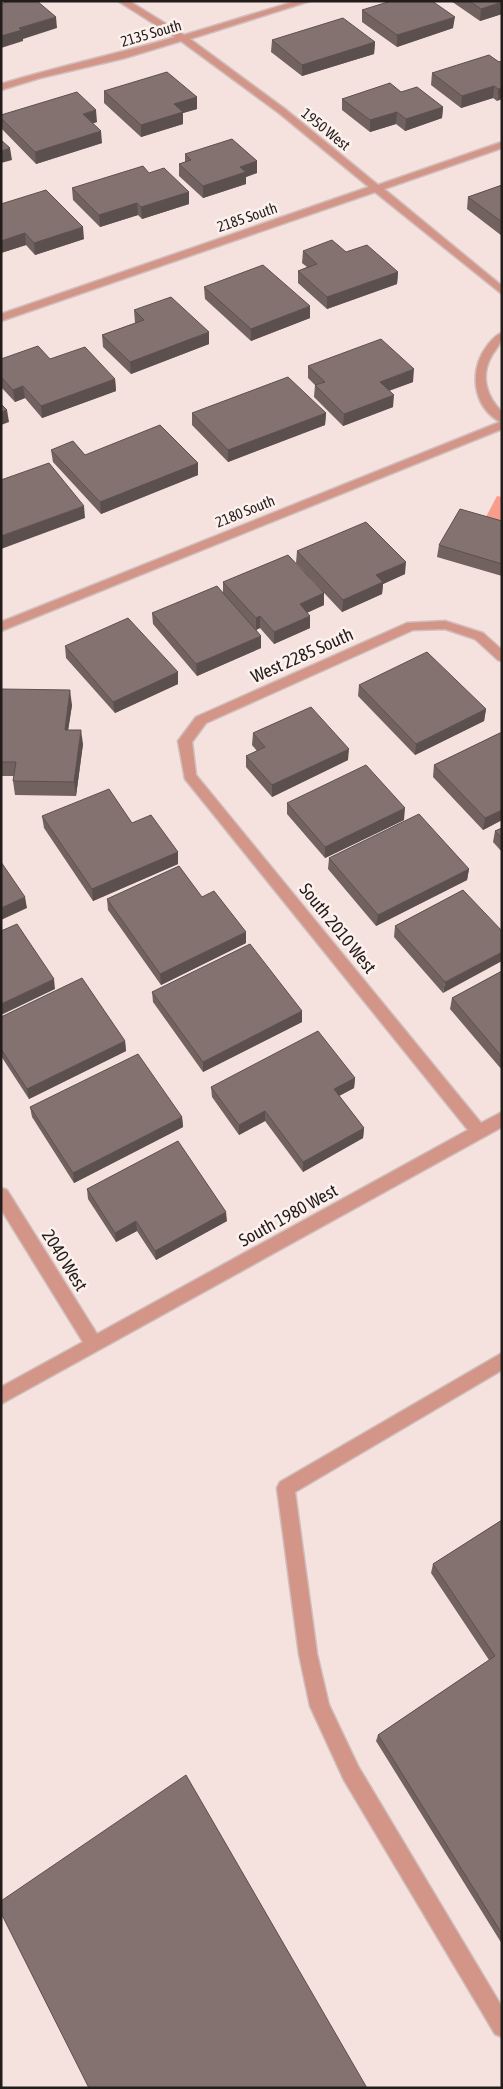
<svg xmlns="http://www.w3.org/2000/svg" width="503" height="2089" font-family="'Asap Condensed',sans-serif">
  <rect width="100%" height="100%" fill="#f5e1de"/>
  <polygon fill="#fa9c8b" points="497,496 502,497 502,521 486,517"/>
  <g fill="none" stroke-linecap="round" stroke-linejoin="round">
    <g stroke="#cfbebb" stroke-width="3">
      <g id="minor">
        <path d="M118,1h11l55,34 112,-34h14l-120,38 95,70 93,76 124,-43v6l-118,41 118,97v8l-127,-102 -374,129v-7l368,-127 -90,-74 -98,-72 -56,17 -85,20 -39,12v-6c58,-18 117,-30 174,-47z"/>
        <path d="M502,333c0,11 -6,15 -11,24 -11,20 -4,40 11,55v17l-501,202v-9l499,-200c-28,-16 -31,-52 -13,-76 4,-5 8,-11 15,-13z"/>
        <polygon points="445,621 483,633 502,650 502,661 498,660 475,639 445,629 413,630 206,723 192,742 196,775 481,1123 502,1112 502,1127 1,1404 1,1387 83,1342 1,1209 1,1188 7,1190 97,1334 468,1130 185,779 178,741 196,717 407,623"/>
        <polygon points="502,1353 502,1370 295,1492 317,1654 329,1705 358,1766 502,2007 502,2037 495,2034 344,1780 310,1706 299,1654 277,1488 280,1482"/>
      </g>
    </g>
    <use href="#minor" fill="#d49589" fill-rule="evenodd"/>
  </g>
  <g fill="#71625f">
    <polygon points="451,1 502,1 502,14 480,21"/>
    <polygon points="362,10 453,28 397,47 362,22"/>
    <polygon points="272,40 375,42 374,54 302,76 271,52"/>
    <polygon points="502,61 497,101 493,98 461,108 431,85 432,73"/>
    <polygon points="104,91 197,97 197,109 183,113 183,124 141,137 104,103"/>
    <polygon points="401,92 443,107 442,118 405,131 396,124 370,132 342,110 342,99"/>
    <polygon points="1,115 97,122 93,123 102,143 36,164 1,128"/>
    <polygon points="185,154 257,161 257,173 246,177 246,184 203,198 179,176 179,164 185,162"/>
    <polygon points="149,173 189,192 189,204 142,219 138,215 100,227 73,200 72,188"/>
    <polygon points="502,185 502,236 467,209 468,197"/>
    <polygon points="1,204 84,239 35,255 26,245 1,253"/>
    <polygon points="303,251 398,272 397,284 327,309 298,283 298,271 307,267 302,263"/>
    <polygon points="204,287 310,318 251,341 205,299"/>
    <polygon points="134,310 209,344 131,374 103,347 102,335 135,323"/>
    <polygon points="1,359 50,359 115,379 116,391 42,418 25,398 15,402 1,387"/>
    <polygon points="308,366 413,382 389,391 393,407 343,426 314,397 315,385 308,378"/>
    <polygon points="192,413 326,413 325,425 228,462 192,425"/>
    <polygon points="51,450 85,455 198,463 198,475 101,514 53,462"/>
    <polygon points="502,521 502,576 437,557 439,545"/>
    <polygon points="297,551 405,574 383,584 382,594 342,612 296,563"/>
    <polygon points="223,582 324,593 324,605 307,613 310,628 274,644 260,628 256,630 261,636 261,648 197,676 153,624 152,613 223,593"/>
    <polygon points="65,646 178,672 178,684 115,713 66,658"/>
    <polygon points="359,685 486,709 484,721 415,755 358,696"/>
    <polygon points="1,689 72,705 68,730 83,744 76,796 15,795 13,781 14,776 1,776"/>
    <polygon points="502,732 502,820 483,830 433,777 434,765"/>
    <polygon points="253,733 348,760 272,797 246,767 246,756 257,751 252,745"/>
    <polygon points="287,803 404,820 325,858 287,814"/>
    <polygon points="42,816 132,823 178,852 178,864 93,901 44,828"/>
    <polygon points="502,828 502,852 493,842 495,831"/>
    <polygon points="329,858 469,869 467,880 376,926 328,869"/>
    <polygon points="463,890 443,993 394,937 395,926"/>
    <polygon points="202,897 246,932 246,943 161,985 108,910 107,899"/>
    <polygon points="502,971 502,1070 450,1009 452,998"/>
    <polygon points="152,992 302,1011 302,1022 203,1072 153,1002"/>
    <polygon points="1,1017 125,1041 126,1051 29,1099 1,1056"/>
    <polygon points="355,1078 354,1088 339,1096 364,1128 363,1138 303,1172 265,1121 239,1135 212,1097 211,1087"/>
    <polygon points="30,1107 182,1117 183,1127 74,1183 32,1117"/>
    <polygon points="87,1189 227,1221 156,1260 137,1231 116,1242 88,1199"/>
    <polygon points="502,1520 502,1944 376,1741 378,1735 489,1660 431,1573 433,1564"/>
  </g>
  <g fill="#5c504e">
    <polygon points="502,2 502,14 480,21 481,9"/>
    <polygon points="56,17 57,28 23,39 23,41 1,48 1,36 19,28"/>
    <polygon points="455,17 453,28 397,47 397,35"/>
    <polygon points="375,42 374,54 302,76 302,65"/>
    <polygon points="494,86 493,98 461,108 462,96"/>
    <polygon points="502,88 502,99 497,101 498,89"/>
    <polygon points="197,97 197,109 183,113 183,124 141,137 141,125 174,104"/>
    <polygon points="443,107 442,118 405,131 406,119"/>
    <polygon points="96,110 97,122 84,126 83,114"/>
    <polygon points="397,112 396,124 370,132 370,120"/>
    <polygon points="101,131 102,143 36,164 35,152"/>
    <polygon points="10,148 12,160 1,163 1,151"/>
    <polygon points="257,161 257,173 246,177 246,184 203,198 203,186 240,167"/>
    <polygon points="189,192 189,204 142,219 141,207"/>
    <polygon points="137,203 138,215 100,227 99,215"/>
    <polygon points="83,227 84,239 35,255 34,243"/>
    <polygon points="25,233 26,245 1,253 1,241"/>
    <polygon points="398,272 397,284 327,309 327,297"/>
    <polygon points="310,306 310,318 251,341 251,329"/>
    <polygon points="209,332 209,344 131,374 130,362"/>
    <polygon points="414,369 413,382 379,394 380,382"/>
    <polygon points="115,379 116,391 42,418 41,406"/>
    <polygon points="23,386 25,398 15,402 13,390"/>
    <polygon points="394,395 393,407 343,426 344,414"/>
    <polygon points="7,410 9,422 1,425 1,412"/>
    <polygon points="326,413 325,425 228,462 228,450"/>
    <polygon points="198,463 198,475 101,514 100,502"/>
    <polygon points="84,506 85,518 1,549 1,536"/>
    <polygon points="406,562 405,574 383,584 382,594 342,612 343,600 376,575"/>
    <polygon points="324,593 324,605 299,616 300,604"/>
    <polygon points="260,616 260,628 256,630 256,618"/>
    <polygon points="310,616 310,628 274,644 274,632"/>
    <polygon points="261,636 261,648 197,676 196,664"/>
    <polygon points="178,672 178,684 115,713 113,702"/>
    <polygon points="70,690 72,705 66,744 65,730"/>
    <polygon points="486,709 484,721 415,755 416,744"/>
    <polygon points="81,730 83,744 76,796 74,782"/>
    <polygon points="349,749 348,760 272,797 272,785"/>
    <polygon points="405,808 404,820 325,858 325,847"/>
    <polygon points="502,810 502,820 483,830 485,818"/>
    <polygon points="178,852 178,864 93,901 92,889"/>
    <polygon points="469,869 467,880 376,926 378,915"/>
    <polygon points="25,897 27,908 1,920 1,908"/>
    <polygon points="246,932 246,943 161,985 160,974"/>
    <polygon points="502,952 502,961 443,993 445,982"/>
    <polygon points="54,979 55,989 1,1015 1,1004"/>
    <polygon points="302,1011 302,1022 203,1072 203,1062"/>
    <polygon points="125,1041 126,1051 29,1099 27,1089"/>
    <polygon points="355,1078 354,1088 333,1099 334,1089"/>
    <polygon points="265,1111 265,1121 239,1135 239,1125"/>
    <polygon points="182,1117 183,1127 74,1183 73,1173"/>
    <polygon points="364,1128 363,1138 303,1172 303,1162"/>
    <polygon points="226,1212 227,1221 156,1260 155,1251"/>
    <polygon points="136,1221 137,1231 116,1242 115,1233"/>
  </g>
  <g fill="#83726f" stroke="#5c504e">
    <polygon points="9,1 37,1 56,17 19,28 22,30 1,36 1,4"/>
    <polygon points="391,1 432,1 455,17 397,35 362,10"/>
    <polygon points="469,1 502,1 502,2 481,9"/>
    <polygon points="343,18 375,42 302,65 272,40"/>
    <polygon points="489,55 499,62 502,61 502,88 498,89 494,86 462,96 432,73"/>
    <polygon points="167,72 197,97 174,104 183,112 141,125 104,91"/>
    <polygon points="390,83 401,92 417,87 443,107 406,119 397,112 370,120 342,99"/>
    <polygon points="77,92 96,110 83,114 101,131 35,152 1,118 1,115"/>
    <polygon points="232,139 257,161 240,167 246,172 203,186 179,164 191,160 185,154"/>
    <polygon points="1,140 10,148 1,151"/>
    <polygon points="143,166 149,173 164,168 189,192 141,207 137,203 99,215 72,188"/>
    <polygon points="502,185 502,222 468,197"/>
    <polygon points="46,190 83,227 34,243 25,233 1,241 1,204"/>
    <polygon points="332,240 346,252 367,245 398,272 327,297 298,271 317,264 303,251"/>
    <polygon points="263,265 310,306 251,329 204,287"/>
    <polygon points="171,297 209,332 130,362 102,335 144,320 134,310"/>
    <polygon points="381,339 414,369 380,382 394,395 344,414 315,385 325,382 308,366"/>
    <polygon points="38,346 50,359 85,347 115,379 41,406 23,386 13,390 1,377 1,359"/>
    <polygon points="288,377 326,413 228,450 192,413"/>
    <polygon points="1,404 7,410 1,412"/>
    <polygon points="160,425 198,463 100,502 51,450 73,441 85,455"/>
    <polygon points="49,463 84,506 1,536 1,480"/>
    <polygon points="460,509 502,521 502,564 439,545"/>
    <polygon points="366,522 406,562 376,575 383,582 343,600 297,551"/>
    <polygon points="288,555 324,593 300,604 310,616 274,632 260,616 256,618 223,582"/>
    <polygon points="217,586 261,636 196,664 152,613"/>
    <polygon points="128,618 178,672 113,702 65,646"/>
    <polygon points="427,652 486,709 416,744 359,685"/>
    <polygon points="1,689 70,690 65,730 81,730 74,782 13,781 16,762 1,762"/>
    <polygon points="311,707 349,749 272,785 246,756 265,747 253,733"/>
    <polygon points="502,732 502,810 485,818 434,765"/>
    <polygon points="366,765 405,808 325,847 287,803"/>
    <polygon points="109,789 132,823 151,815 178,852 92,889 42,816"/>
    <polygon points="419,814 469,869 378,915 329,858"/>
    <polygon points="502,828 502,838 495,831"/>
    <polygon points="1,862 25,897 1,908"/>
    <polygon points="179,866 202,897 214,891 246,932 160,974 107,899"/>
    <polygon points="463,890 502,931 502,952 445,982 395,926"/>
    <polygon points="17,924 54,979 1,1004 1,931"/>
    <polygon points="250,944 302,1011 203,1062 152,992"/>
    <polygon points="502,971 502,1057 452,998"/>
    <polygon points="82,978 125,1041 27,1089 1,1049 1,1017"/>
    <polygon points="318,1031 355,1078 334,1089 364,1128 303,1162 265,1111 239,1125 211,1087"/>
    <polygon points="138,1054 182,1117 73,1173 30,1107"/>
    <polygon points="178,1141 226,1212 155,1251 136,1221 115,1233 87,1189"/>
    <polygon points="502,1520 502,1934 378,1735 495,1656 433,1564"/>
    <polygon points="186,1775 367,2088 89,2088 1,1913 1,1901"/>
  </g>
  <g text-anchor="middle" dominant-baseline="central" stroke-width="5" stroke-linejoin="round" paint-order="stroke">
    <g font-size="15" fill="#221c1a" stroke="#fdf1ee">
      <text transform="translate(151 33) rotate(-16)">2135 South</text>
      <text transform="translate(326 129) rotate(39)">1950 West</text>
      <text transform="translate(247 217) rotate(-19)">2185 South</text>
      <text transform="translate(245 511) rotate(-22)">2180 South</text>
    </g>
    <g font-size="18" fill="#221c1a" stroke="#fdf1ee">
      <text transform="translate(302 655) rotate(-24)">West 2285 South</text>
      <text transform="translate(338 928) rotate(51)">South 2010 West</text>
      <text transform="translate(288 1215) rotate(-29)">South 1980 West</text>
      <text transform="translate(65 1260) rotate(58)">2040 West</text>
    </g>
  </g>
  <rect width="503" height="2089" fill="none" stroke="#221c1a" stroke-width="5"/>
</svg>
